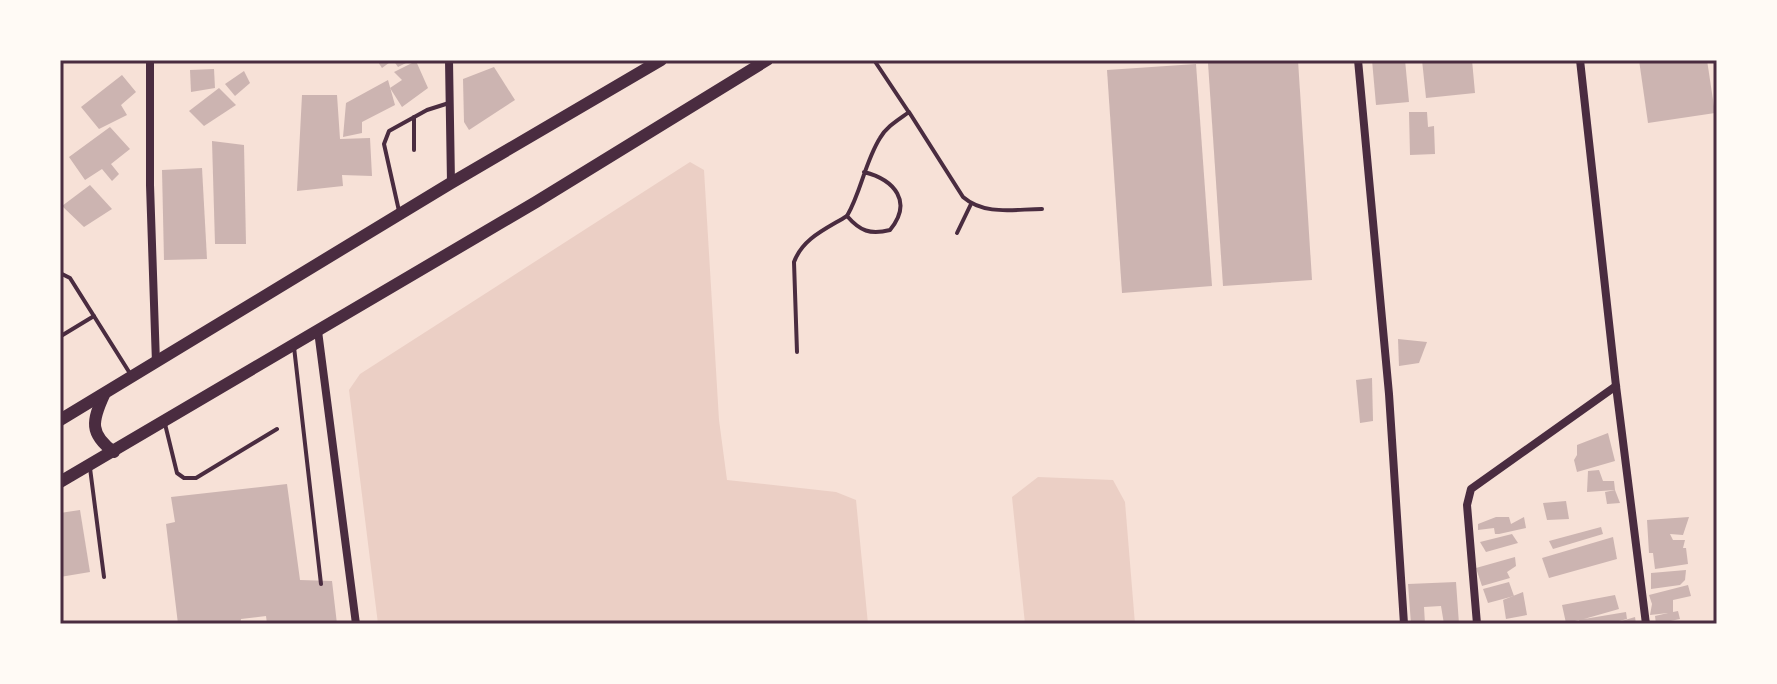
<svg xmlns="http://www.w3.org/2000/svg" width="1777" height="684" font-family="'Varela Round',sans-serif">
  <rect width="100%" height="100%" fill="#f7e1d7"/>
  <g fill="#ebcfc5">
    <polygon points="690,162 704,170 719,420 727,480 836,492 856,500 868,624 378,624 349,390 360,374"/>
    <polygon points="1038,477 1113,480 1125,502 1135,624 1025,624 1012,497"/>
  </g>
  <g fill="#ccb4b1">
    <polygon points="381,60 393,60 382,68 378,62"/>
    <polygon points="393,60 412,60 398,67"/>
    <polygon points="1256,60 1298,60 1312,280 1223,286 1208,63"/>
    <polygon points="1372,60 1405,60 1409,102 1376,105"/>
    <polygon points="1422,60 1472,60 1475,93 1426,98"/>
    <polygon points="1639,60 1707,60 1715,113 1648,123"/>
    <polygon points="416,61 428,88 402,107 390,88 402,80 394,72"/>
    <polygon points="1196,64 1212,286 1122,293 1107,70"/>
    <polygon points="494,67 515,100 469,130 464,122 463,79"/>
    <polygon points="214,69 215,88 191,92 190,70"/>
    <polygon points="244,71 250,83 235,96 225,84"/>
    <polygon points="122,75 136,92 121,105 127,115 99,129 81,107"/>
    <polygon points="388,80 395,105 362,122 362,133 343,137 346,103"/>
    <polygon points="219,88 236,105 204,126 189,111"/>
    <polygon points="302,95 337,95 340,139 370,138 372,176 342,175 343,186 297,191"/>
    <polygon points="1409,112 1427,112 1428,127 1434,126 1435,154 1410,155"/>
    <polygon points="110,127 130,149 111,164 119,174 112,181 102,169 85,180 69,157"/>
    <polygon points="212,141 244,145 246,244 215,244"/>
    <polygon points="202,168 207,259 164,260 162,170"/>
    <polygon points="90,185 112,209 84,227 62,206"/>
    <polygon points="1398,339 1427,342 1419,363 1399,366"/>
    <polygon points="1372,378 1373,421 1360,423 1356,380"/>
    <polygon points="1608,433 1615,461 1577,472 1574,460 1577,455 1577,445"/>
    <polygon points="1599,470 1603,481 1614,481 1615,490 1587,492 1588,471"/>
    <polygon points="287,484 300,580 332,581 337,624 267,624 266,616 241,619 240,624 178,624 166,524 175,522 171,497"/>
    <polygon points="1615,490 1620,503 1607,504 1605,492"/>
    <polygon points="1566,501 1569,519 1547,520 1543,503"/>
    <polygon points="80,510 90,572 60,577 60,513"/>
    <polygon points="1496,517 1509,517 1511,524 1524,517 1526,528 1499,534 1495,534 1494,528 1478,530 1478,524"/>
    <polygon points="1689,517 1683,535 1670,534 1673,540 1685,540 1683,548 1686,548 1688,564 1655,569 1653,553 1649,553 1647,520"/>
    <polygon points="1601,527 1603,534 1553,549 1549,541"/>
    <polygon points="1512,534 1518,543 1486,552 1480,542"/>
    <polygon points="1613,537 1617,559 1549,578 1542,558"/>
    <polygon points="1515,557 1516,566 1507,572 1510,578 1482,586 1476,568"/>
    <polygon points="1686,570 1685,580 1680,585 1651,589 1651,573"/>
    <polygon points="1456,582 1459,624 1444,624 1441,606 1424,607 1425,624 1411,624 1408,584"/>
    <polygon points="1509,582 1514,596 1488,603 1483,589"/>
    <polygon points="1688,585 1691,596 1673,600 1673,612 1678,611 1680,619 1656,624 1655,616 1668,613 1650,615 1652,604 1649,595"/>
    <polygon points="1523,592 1527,615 1506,619 1503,600"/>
    <polygon points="1615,595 1619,609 1584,619 1626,612 1627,619 1607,624 1581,624 1579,620 1566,623 1562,605"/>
    <polygon points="1635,617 1636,624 1615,624 1615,623"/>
  </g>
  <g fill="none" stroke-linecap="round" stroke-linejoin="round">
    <g stroke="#4a2c40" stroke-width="4">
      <polyline points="874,60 908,111"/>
      <polyline points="414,117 414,150"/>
      <path d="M864,172c31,8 49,30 26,58 -20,5 -30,1 -43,-14 14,-24 18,-54 33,-78 6,-11 18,-18 29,-26l54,85c22,19 52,12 79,12"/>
      <polyline points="399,211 384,144 389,131 427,110 449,103"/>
      <polyline points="957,233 971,204"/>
      <polyline points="60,273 70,278 131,375"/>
      <polyline points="61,336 94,316"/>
      <polyline points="294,347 321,584"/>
      <path d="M797,352l-3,-90c9,-24 32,-33 53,-46"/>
      <polyline points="165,424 177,473 184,478 196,478 277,429"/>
      <polyline points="90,468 104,577"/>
    </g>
    <g stroke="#4a2c40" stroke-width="8">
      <polyline points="150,60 150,185 156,363"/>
      <polyline points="449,60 451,183"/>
      <polyline points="1358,60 1389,394 1404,624"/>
      <polyline points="1580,60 1616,386 1646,624"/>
      <polyline points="318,331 356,624"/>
      <polyline points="1477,624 1467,505 1471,489 1616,386"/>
    </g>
    <g stroke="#4a2c40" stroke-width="12">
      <path d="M104,395c-12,26 -15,39 10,57"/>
      <polyline points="60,420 451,183 661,60"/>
      <polyline points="60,482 536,202 767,60"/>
    </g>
  </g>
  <rect width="1777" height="684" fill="none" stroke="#fffaf5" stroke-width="124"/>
  <rect x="62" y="62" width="1653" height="560" fill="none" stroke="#4a2c40" stroke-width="3"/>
</svg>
